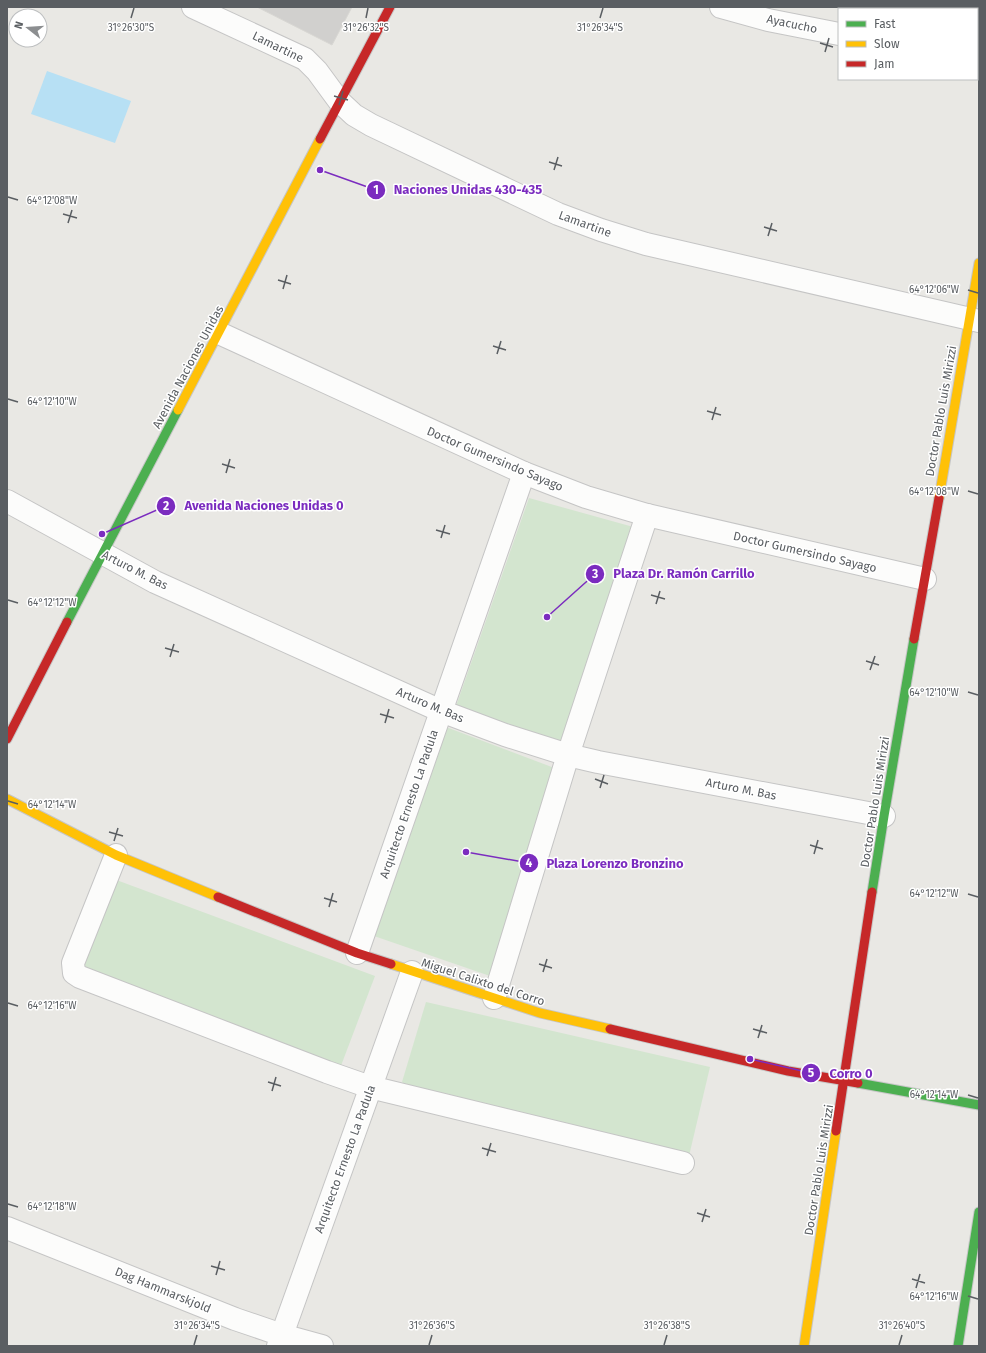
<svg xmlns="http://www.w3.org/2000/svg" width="986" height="1353" font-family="'Fira Sans',sans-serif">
  <rect width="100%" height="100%" fill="#e9e8e4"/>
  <g fill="#d3e5cf">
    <polygon points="529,498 637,528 565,745 456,706"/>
    <polygon points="446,727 557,769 490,976 374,936"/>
    <polygon points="111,878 375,976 339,1071 76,973"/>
    <polygon points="426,1002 710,1067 689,1156 411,1089 402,1082"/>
  </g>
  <polygon fill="#b7e0f4" points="47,71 131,101 115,143 31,114"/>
  <polygon fill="#d1d0ce" stroke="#d8d7d3" points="257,7 352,7 332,45"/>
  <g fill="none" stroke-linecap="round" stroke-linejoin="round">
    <g stroke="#c5c5c5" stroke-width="24">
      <g id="street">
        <polyline points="193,7 305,59 317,71 339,101 354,115 371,125 558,214 601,230 646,244 979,321"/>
        <polyline points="721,7 768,20 839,34"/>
        <polyline points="977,61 979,61"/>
        <polyline points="219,333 524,473 586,497 647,515 925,579"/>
        <polyline points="7,501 155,582 441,711 505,735 568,755 598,762 884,816"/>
        <polyline points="116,855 73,963 74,973 80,977 327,1072 370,1087 683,1163"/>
        <polyline points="357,953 524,473"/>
        <polyline points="494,998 568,755 647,515"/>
        <polyline points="7,1228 235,1319 282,1335 322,1346"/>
        <polyline points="278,1346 412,972"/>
      </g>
    </g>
    <g stroke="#c6c6c6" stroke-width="11">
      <g id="fast">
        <polyline points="67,622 178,410"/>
        <polyline points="872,892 884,816 914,639"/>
        <polyline points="858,1083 979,1105"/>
        <polyline points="958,1346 979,1212"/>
      </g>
    </g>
    <g stroke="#c6c6c6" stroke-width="11">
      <g id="slow">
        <polyline points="178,410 320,139"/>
        <polyline points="939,498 979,263"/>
        <polyline points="7,799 116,855 218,897"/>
        <polyline points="391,964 540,1013 610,1029"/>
        <polyline points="804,1346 836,1131"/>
      </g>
    </g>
    <g stroke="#c6c6c6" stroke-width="11">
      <g id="jam">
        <polyline points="320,139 390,7"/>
        <polyline points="914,639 939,498"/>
        <polyline points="7,739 67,622"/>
        <polyline points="218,897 357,953 391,964"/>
        <polyline points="610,1029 788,1071 858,1083"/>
        <polyline points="836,1131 872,892"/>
      </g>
    </g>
    <use href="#street" stroke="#fcfcfb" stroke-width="22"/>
    <use href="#fast" stroke="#4caf50" stroke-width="9"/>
    <use href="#slow" stroke="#ffc107" stroke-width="9"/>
    <use href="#jam" stroke="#c62828" stroke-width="9"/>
  </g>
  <path fill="none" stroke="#5a5e62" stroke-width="1.5" d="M131,18l3,-10M366,18l2,-10M600,18l3,-10M820,43l13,4M825,52l4,-14M334,96l14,4M339,105l4,-14M549,162l13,4M554,170l4,-13M8,197l10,3M63,214l14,4M68,223l4,-13M764,227l13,4M768,236l4,-13M278,280l13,4M283,289l4,-14M968,290l10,3M493,346l13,4M497,354l4,-13M8,399l10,3M707,411l14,4M712,420l4,-13M222,464l13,4M226,473l4,-14M968,491l10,3M436,530l14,4M441,538l4,-13M651,595l14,4M8,600l10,3M656,604l4,-13M165,648l14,4M170,657l4,-13M866,661l13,4M870,670l5,-14M968,692l10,3M380,714l14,4M385,723l4,-14M595,779l13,5M600,788l4,-13M8,801l10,3M109,832l14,4M114,841l4,-13M810,845l13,4M814,854l4,-14M968,894l10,3M324,898l13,4M329,907l4,-14M539,964l13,4M543,972l4,-13M8,1003l10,3M753,1029l14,4M758,1038l4,-13M268,1082l13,4M272,1091l4,-14M968,1095l10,3M482,1148l14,4M487,1156l4,-13M8,1204l10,3M697,1213l13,4M702,1222l4,-13M211,1266l14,4M216,1275l4,-14M912,1279l13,4M916,1288l4,-14M968,1296l10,3M194,1345l3,-10M429,1345l3,-10M664,1345l3,-10M899,1345l3,-10"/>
  <g text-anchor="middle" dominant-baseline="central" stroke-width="3" stroke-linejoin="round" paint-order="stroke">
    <g font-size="12" fill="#5a5e62" stroke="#fff">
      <text transform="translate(792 24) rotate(12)">Ayacucho</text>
      <text transform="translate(278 47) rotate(26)">Lamartine</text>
      <text transform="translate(585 224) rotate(20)">Lamartine</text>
      <text transform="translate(188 367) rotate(-62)">Avenida Naciones Unidas</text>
      <text transform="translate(941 411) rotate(-80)">Doctor Pablo Luis Mirizzi</text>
      <text transform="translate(495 459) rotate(23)">Doctor Gumersindo Sayago</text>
      <text transform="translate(805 552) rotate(13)">Doctor Gumersindo Sayago</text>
      <text transform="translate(135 570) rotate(27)">Arturo M. Bas</text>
      <text transform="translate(430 705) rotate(23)">Arturo M. Bas</text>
      <text transform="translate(741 789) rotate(11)">Arturo M. Bas</text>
      <text transform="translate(875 802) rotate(-81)">Doctor Pablo Luis Mirizzi</text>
      <text transform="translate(409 804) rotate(-71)">Arquitecto Ernesto La Padula</text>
      <text transform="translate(483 982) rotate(18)">Miguel Calixto del Corro</text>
      <text transform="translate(345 1159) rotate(-70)">Arquitecto Ernesto La Padula</text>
      <text transform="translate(819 1170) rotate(-81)">Doctor Pablo Luis Mirizzi</text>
      <text transform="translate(163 1290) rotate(22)">Dag Hammarskjold</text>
    </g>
  </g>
  <g font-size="10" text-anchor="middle" fill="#5a5e62" stroke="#fff" stroke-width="3" stroke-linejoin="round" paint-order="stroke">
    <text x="131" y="31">31°26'30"S</text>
    <text x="366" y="31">31°26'32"S</text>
    <text x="600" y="31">31°26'34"S</text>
    <text x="52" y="204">64°12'08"W</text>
    <text x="934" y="293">64°12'06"W</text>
    <text x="52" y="405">64°12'10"W</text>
    <text x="934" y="495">64°12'08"W</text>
    <text x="52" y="606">64°12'12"W</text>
    <text x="934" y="696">64°12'10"W</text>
    <text x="52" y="808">64°12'14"W</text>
    <text x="934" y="897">64°12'12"W</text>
    <text x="52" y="1009">64°12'16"W</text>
    <text x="934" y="1098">64°12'14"W</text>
    <text x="52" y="1210">64°12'18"W</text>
    <text x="934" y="1300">64°12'16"W</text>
    <text x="197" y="1329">31°26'34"S</text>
    <text x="432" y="1329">31°26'36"S</text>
    <text x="667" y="1329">31°26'38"S</text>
    <text x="902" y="1329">31°26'40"S</text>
  </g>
  <path fill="none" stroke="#7b2cbf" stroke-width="1.5" d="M320 170L376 190M102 534L166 506M547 617L595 574M466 852L529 863M750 1059L811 1073"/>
  <g fill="#7b2cbf" stroke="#fff" stroke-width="1.5">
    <circle cx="320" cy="170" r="4"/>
    <circle cx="102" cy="534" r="4"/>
    <circle cx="547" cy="617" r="4"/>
    <circle cx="466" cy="852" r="4"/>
    <circle cx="750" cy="1059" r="4"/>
    <circle cx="376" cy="190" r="10"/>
    <circle cx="166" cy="506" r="10"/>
    <circle cx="595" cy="574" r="10"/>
    <circle cx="529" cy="863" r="10"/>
    <circle cx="811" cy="1073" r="10"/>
  </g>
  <g font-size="12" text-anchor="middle" font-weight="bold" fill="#fff">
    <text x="376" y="194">1</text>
    <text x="166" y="510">2</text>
    <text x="595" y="578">3</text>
    <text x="529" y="867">4</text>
    <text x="811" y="1077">5</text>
  </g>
  <g font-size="13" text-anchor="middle" font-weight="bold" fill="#7b2cbf" stroke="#fff" stroke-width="3" stroke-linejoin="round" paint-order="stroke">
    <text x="468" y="194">Naciones Unidas 430-435</text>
    <text x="264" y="510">Avenida Naciones Unidas 0</text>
    <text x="684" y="578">Plaza Dr. Ramón Carrillo</text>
    <text x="615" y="868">Plaza Lorenzo Bronzino</text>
    <text x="851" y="1078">Corro 0</text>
  </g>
  <rect width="986" height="1353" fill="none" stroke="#5a5e62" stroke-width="16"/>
  <rect x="838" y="8" width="140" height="72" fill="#ffffff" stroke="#bdbfc0"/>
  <rect x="846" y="21" width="20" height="6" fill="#4caf50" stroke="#bdbfc0"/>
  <text x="874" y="28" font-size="12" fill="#5a5e62">Fast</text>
  <rect x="846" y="41" width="20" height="6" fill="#ffc107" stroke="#bdbfc0"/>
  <text x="874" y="48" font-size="12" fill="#5a5e62">Slow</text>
  <rect x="846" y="61" width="20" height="6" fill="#c62828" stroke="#bdbfc0"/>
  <text x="874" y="68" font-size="12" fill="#5a5e62">Jam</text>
  <g transform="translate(28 28) rotate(287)"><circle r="19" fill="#ffffff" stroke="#bdbfc0"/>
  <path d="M0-3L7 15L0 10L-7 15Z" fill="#8c8e90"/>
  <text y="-6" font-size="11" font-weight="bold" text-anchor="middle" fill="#5a5e62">N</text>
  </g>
</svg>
